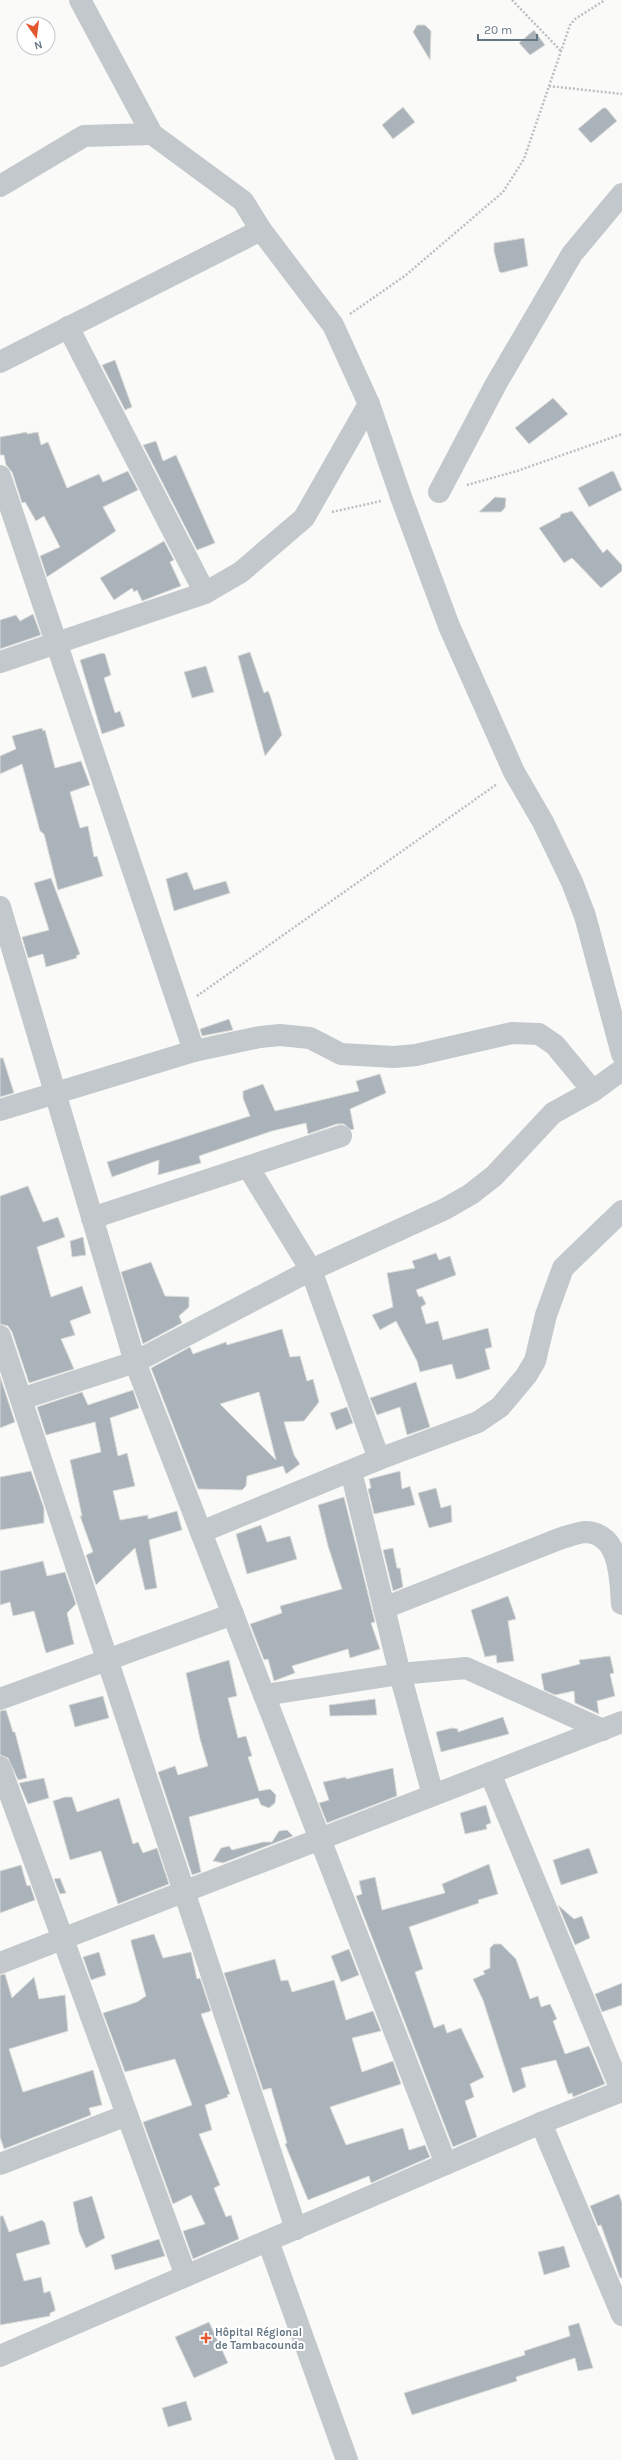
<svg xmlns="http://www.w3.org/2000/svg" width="622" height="2460" font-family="Karla,sans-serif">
  <rect width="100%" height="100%" fill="#fafaf8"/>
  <g fill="#aab3b9" stroke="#dcdcda" fill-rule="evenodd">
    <polygon points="417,25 425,25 431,31 430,60 413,32"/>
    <polygon points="534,30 545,45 530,55 519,43"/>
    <polygon points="403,107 415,122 393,139 382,125"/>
    <polygon points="603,108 606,108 617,121 591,143 578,129"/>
    <polygon points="524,238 528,266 501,273 499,271 494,251 494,243"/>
    <polygon points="115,360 132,407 125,410 102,365"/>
    <polygon points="553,398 568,414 529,444 515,428"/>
    <polygon points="27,432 27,434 38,432 41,445 48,442 67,488 99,474 103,482 128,471 138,490 103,507 116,531 47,577 40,556 60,547 44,516 36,521 25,502 22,503 12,472 6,465 4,455 0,455 0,437"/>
    <polygon points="156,441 163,461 176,455 215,543 197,550 143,445"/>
    <polygon points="612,471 614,472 622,490 589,507 578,488"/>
    <polygon points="495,497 506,498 505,508 501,512 479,512"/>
    <polygon points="572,511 603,553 607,549 622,565 622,571 601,588 572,558 564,563 539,528 560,517 561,514"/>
    <polygon points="164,541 174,560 170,562 181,586 142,601 137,590 134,592 132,588 114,600 100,578"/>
    <polygon points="33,614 41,635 0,649 0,620 16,615 20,621"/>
    <polygon points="250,652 264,693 268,691 270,695 282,735 265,756 238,656"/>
    <polygon points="102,653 105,654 111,675 104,678 115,713 120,711 125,726 102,734 80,660"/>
    <polygon points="206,666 214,692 192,698 184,672"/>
    <polygon points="42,728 43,731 45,730 55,768 81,761 90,785 70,792 80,828 88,826 94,857 97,856 103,876 58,890 44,834 40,831 22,764 0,774 0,756 16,749 12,736"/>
    <polygon points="187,872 194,890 226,881 230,893 174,911 166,879"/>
    <polygon points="51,878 80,954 76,956 77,958 46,967 43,954 28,958 22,937 49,930 34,883"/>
    <polygon points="229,1019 233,1030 202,1036 200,1029"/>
    <polygon points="0,1058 3,1058 14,1093 0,1097"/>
    <polygon points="380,1074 386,1093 350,1109 354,1129 351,1130 344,1124 337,1124 308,1134 306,1123 272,1131 199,1156 201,1163 158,1175 159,1160 112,1177 107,1162 250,1116 243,1098 243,1091 263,1084 275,1111 359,1091 356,1081"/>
    <polygon points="28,1186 43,1222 58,1217 65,1237 37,1247 51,1297 82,1286 91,1313 70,1321 75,1335 61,1339 74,1369 29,1383 12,1332 8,1326 0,1324 0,1196"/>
    <polygon points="83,1237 86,1255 72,1257 70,1241"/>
    <polygon points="436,1253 439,1260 450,1256 456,1275 416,1290 419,1297 422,1296 426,1304 421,1307 426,1324 438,1321 443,1340 488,1328 492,1347 485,1349 490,1369 460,1379 456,1379 452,1364 420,1372 417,1361 396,1321 380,1330 372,1315 393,1307 387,1273 415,1268 412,1261"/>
    <polygon points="151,1262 165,1296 189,1297 189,1307 179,1316 182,1323 143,1344 121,1272"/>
    <path d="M282,1329l8,28 10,-1 7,25 6,-2 6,23 -15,19 -20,1 10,33 6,9 -14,10 -3,-8 -36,10 -1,10 -4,4 -44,-1 -47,-121 39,-21 3,7 33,-12 1,3zM259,1392l17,68 -56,-56z"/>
    <polygon points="0,1376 15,1422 0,1428"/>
    <polygon points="416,1382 430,1427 407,1435 400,1407 377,1415 370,1398"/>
    <polygon points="133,1390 139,1408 110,1418 118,1456 127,1453 135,1486 113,1491 120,1520 148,1515 148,1519 177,1511 182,1530 149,1540 157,1588 145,1590 135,1548 96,1585 86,1555 93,1552 80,1516 82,1516 70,1460 101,1452 95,1422 46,1435 37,1407 82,1392 88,1405"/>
    <polygon points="347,1407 353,1423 336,1430 330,1413"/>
    <polygon points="31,1471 44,1508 44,1523 0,1530 0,1477"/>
    <polygon points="400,1471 402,1489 410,1486 415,1505 374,1514 368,1489 371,1488 369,1479"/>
    <polygon points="436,1488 441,1508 451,1505 452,1522 429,1528 418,1493"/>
    <polygon points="344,1497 375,1622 371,1623 380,1649 350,1658 348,1649 292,1666 295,1673 274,1681 268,1659 264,1660 250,1624 282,1613 280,1606 342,1589 328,1546 318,1505"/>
    <polygon points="261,1525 267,1542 290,1536 297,1559 247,1574 236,1534"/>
    <polygon points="393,1548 397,1568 400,1568 403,1587 393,1591 383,1550"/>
    <polygon points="43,1561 47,1576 65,1572 76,1604 67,1613 74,1644 46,1653 34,1611 13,1616 10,1602 0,1605 0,1571"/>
    <polygon points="508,1596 516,1619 508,1621 514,1661 497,1663 496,1655 485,1657 471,1610"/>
    <polygon points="610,1656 614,1673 610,1674 615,1696 597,1701 599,1714 575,1703 574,1691 555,1695 544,1690 541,1674 580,1664 579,1660"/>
    <polygon points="229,1660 237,1696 228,1698 238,1738 246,1736 252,1756 248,1757 259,1791 270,1789 276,1795 275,1803 269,1808 261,1805 258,1798 189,1817 201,1872 192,1875 158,1772 175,1766 178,1775 208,1766 200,1739 186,1673"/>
    <polygon points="103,1696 109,1718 75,1727 69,1705"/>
    <polygon points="375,1699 377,1715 330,1716 329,1705"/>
    <polygon points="6,1710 13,1732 15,1732 27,1778 18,1780 8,1758 0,1755 0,1711"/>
    <polygon points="503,1717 509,1734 441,1752 436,1732 452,1728 458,1729 458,1732"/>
    <polygon points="393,1768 397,1796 327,1823 319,1803 329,1800 323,1782 346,1777 346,1779"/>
    <polygon points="44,1778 49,1798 28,1804 19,1783"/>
    <polygon points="65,1797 72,1797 77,1812 119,1798 133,1844 138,1842 143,1853 157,1848 169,1884 118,1904 101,1851 70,1860 53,1801"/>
    <polygon points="486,1805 491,1823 486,1825 487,1829 465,1834 460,1813"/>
    <polygon points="287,1830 293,1836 223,1863 213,1861 221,1848 229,1846 232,1850 263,1842 272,1842 279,1831"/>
    <polygon points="589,1848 598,1873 561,1885 553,1860"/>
    <polygon points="489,1864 498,1894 478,1900 479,1903 409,1927 423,1969 415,1972 434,2028 444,2024 447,2033 461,2028 484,2077 470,2084 474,2097 465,2101 477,2137 453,2147 356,1896 362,1894 359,1881 375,1877 382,1910 445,1893 442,1884"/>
    <polygon points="21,1865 27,1886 30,1885 35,1900 0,1913 0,1871"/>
    <polygon points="60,1878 66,1893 60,1894 54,1879"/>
    <polygon points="558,1905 574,1919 582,1916 590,1938 575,1945"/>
    <polygon points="154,1934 163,1958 191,1952 197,1979 200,1978 211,2011 201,2014 230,2094 227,2095 228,2097 205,2105 212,2130 199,2134 220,2185 214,2188 226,2217 231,2215 239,2239 193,2259 183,2231 205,2224 191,2195 173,2204 143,2122 192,2105 175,2059 125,2072 103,2013 137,2002 146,1996 131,1942 131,1940"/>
    <polygon points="494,1944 501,1944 516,1959 530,1999 538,1996 541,2007 550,2004 557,2019 553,2021 565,2054 589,2046 605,2084 573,2097 572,2093 568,2094 556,2060 521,2068 526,2087 513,2093 483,2000 473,1979 485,1974 483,1971 490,1968 490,1948"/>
    <polygon points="349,1949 359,1975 341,1982 331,1956"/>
    <polygon points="99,1952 106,1975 91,1980 83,1957"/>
    <polygon points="275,1959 281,1981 288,1980 292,1992 334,1980 346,2020 373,2011 381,2031 352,2038 362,2072 393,2061 401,2084 330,2107 346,2145 403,2128 409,2150 425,2145 430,2157 371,2183 369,2176 308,2200 285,2144 287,2143 271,2088 263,2090 224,1973"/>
    <polygon points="5,1974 12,1998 34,1977 39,1999 65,1995 68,2031 9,2049 23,2092 93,2070 102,2105 89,2108 91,2115 4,2149 0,2137 0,1975"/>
    <polygon points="622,1983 622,2005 602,2012 595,1994"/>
    <polygon points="619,2194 622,2203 622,2278 620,2278 601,2225 598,2226 590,2206"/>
    <polygon points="92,2196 105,2238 86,2248 79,2232 73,2202"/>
    <polygon points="0,2216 3,2216 9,2232 42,2220 45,2223 50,2244 16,2254 24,2281 41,2277 44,2293 50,2291 55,2308 55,2311 50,2313 50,2316 0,2325"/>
    <polygon points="159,2239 165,2256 115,2270 111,2255"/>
    <polygon points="564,2246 570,2267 544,2275 538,2252"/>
    <polygon points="209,2322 228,2363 194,2378 175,2337"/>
    <polygon points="579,2323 593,2368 578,2371 575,2358 516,2377 517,2381 412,2415 404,2393 525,2355 524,2351 570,2336 568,2326"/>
    <polygon points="186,2401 192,2420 168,2427 162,2408"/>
  </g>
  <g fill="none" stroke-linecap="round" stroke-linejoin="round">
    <g stroke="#bbbfc2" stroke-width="2.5" stroke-dasharray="2 2" stroke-linecap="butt">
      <polyline points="512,0 561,51"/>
      <polyline points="549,86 622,94"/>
      <polyline points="350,314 406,275 503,192 524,159 570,25 575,19 605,0"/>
      <polyline points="467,485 517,471 622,434"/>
      <polyline points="332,512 381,501"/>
      <polyline points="197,996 497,784"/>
    </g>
    <g stroke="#c3c8cc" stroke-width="22">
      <polyline points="80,0 152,134 243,201 261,230 333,325 369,404 401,497 449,626 514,772 543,822 572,882 585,916 622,1054"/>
      <polyline points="0,186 84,136 152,134"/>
      <polyline points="68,327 205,593"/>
      <polyline points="0,362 261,230"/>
      <polyline points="0,476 194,1051"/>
      <polyline points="439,492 496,384 572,254 622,194"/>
      <polyline points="0,662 205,593 241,572 304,518 369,404"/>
      <polyline points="0,907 135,1362 446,2164"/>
      <polyline points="0,1110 194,1051 260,1037 280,1035 310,1038 341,1054 394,1057 416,1055 512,1033 539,1034 555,1045 593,1091"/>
      <polyline points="248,1167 311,1270 379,1459"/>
      <polyline points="92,1218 341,1136"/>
      <polyline points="0,1336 296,2229"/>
      <polyline points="21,1399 135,1362 311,1270 445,1209 471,1194 494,1176 553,1113 593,1091 622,1070"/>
      <polyline points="351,1471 400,1674 433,1795"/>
      <polyline points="201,1532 379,1459 478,1422 500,1407 526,1376 535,1361 546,1315 563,1268 622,1211"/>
      <path d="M384,1608l175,-69c8,-2 19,-7 27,-7 35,2 34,47 36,72"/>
      <polyline points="264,1695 400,1674 466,1668 603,1730"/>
      <polyline points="0,1699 233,1614"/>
      <polyline points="0,1767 186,2276"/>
      <polyline points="490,1773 622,2092"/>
      <polyline points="0,1963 622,1722"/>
      <polyline points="541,2123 622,2315"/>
      <polyline points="0,2164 127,2115"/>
      <polyline points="268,2241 347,2460"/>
      <polyline points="0,2356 541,2123 622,2091"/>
    </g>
  </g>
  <path fill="#e4572e" stroke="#fff" stroke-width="1.5" d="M204 2332h4v4h4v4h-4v4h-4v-4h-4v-4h4z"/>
  <g text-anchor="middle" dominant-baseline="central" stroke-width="4" stroke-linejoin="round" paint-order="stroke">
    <g font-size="11" font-weight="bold" fill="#657683" stroke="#fff" text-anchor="start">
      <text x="215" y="2332">Hôpital Régional<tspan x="215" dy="13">de Tambacounda</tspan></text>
    </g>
  </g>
  <g transform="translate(36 36) rotate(166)"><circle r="19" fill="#ffffff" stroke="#c1c8cd"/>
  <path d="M0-3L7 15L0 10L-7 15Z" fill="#e4572e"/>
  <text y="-6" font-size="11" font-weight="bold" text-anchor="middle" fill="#657683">N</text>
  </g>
  <path d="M478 34v6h59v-6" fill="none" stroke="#657683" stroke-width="2"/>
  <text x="484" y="34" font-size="12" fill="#657683" stroke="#ffffff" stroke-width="3" paint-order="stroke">20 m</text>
</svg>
